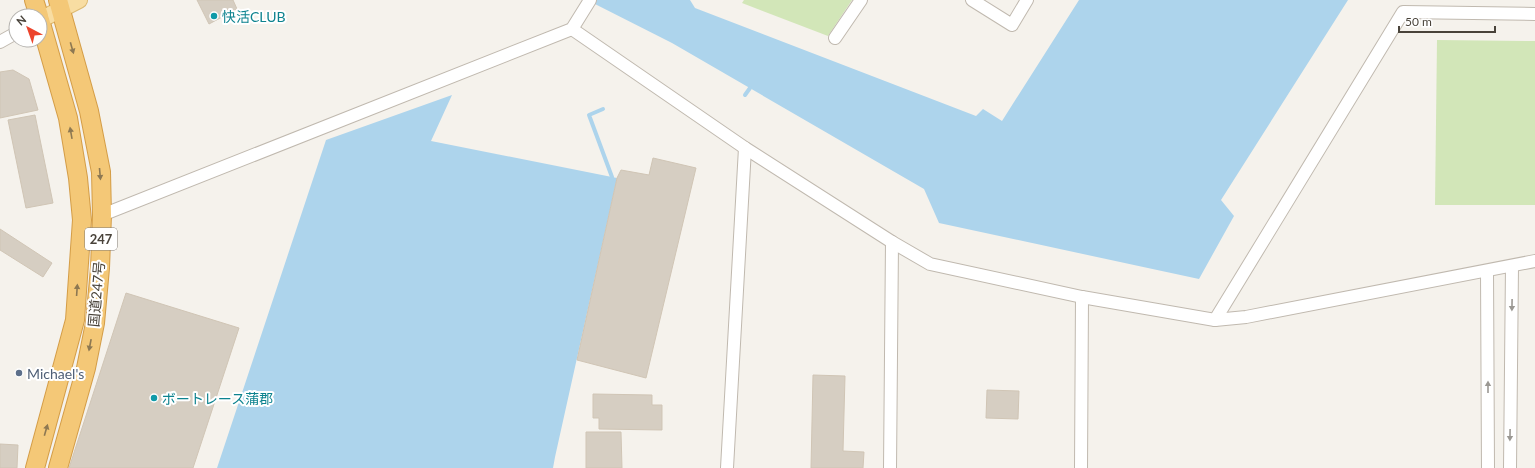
<svg xmlns="http://www.w3.org/2000/svg" width="1535" height="468" font-family="Lato,'Noto Sans JP',sans-serif">
  <rect width="100%" height="100%" fill="#f5f2ec"/>
  <g fill="#d2e6b8">
    <polygon points="744,0 852,0 828,36 742,3"/>
    <polygon points="1437,40 1535,41 1535,205 1435,205"/>
  </g>
  <g fill="#add4ec">
    <polygon points="587,0 690,0 695,8 976,116 983,109 1002,121 1079,0 1348,0 1221,200 1234,216 1199,279 939,223 924,189 672,43"/>
    <polygon points="452,95 431,141 617,178 555,457 553,468 217,468 326,140"/>
  </g>
  <g fill="none" stroke-linecap="round" stroke-linejoin="round">
    <g stroke="#add4ec" stroke-width="4">
      <polyline points="745,95 750,88"/>
      <polyline points="603,109 589,115 612,177 610,182"/>
    </g>
  </g>
  <g fill="#d6cec2" stroke="#d0c5b5">
    <polygon points="197,0 233,0 237,9 209,24"/>
    <polygon points="13,70 29,79 38,110 0,118 0,72"/>
    <polygon points="35,115 53,203 26,208 8,120"/>
    <polygon points="653,158 696,168 646,378 577,360 617,178 621,170 649,175"/>
    <polygon points="0,229 52,263 43,277 0,250"/>
    <polygon points="126,293 239,328 193,468 69,468"/>
    <polygon points="813,375 845,376 843,451 864,452 863,468 811,468"/>
    <polygon points="987,390 1019,391 1018,419 986,418"/>
    <polygon points="593,394 652,395 652,405 662,405 662,430 599,429 599,418 593,418"/>
    <polygon points="586,432 621,432 622,468 586,468"/>
    <polygon points="0,444 18,445 17,468 0,468"/>
  </g>
  <g fill="none" stroke-linecap="round" stroke-linejoin="round">
    <g stroke="#c0b9af" stroke-width="14">
      <g id="minor">
        <polyline points="972,0 1012,25 1027,0"/>
        <polyline points="572,29 745,148 892,242 930,264 1082,297 1215,320 1246,317 1535,261"/>
        <polyline points="835,38 861,0"/>
        <polyline points="0,42 16,33"/>
        <polyline points="102,215 572,29 590,0"/>
        <polyline points="1487,271 1488,468"/>
        <polyline points="1215,320 1403,12 1535,14"/>
        <polyline points="727,468 745,148"/>
        <polyline points="890,468 892,242"/>
        <polyline points="1081,468 1082,297"/>
        <polyline points="1510,468 1512,266"/>
      </g>
    </g>
    <g stroke="#ddba72" stroke-width="18">
      <polyline id="major" points="40,20 79,0"/>
    </g>
    <g stroke="#d49d47" stroke-width="20">
      <g id="highway">
        <polyline points="34,0 39,16"/>
        <polyline points="35,468 75,320 82,220 78,178 68,118 40,20"/>
        <polyline points="58,468 86,368 95,323 100,268 102,215 101,172 89,111 58,0"/>
      </g>
    </g>
    <use href="#minor" stroke="#fff" stroke-width="12"/>
    <use href="#major" stroke="#f8dda2" stroke-width="16"/>
    <use href="#highway" stroke="#f4c877" stroke-width="18"/>
  </g>
  <defs><path id="oneway-solid" d="M-6-.8H1V-3.2L6.5 0L1 3.2V.8H-6Z"/></defs>
  <g fill="#8d7852">
    <use href="#oneway-solid" transform="translate(72 48) rotate(74)"/>
    <use href="#oneway-solid" transform="translate(71 133) rotate(-100)"/>
    <use href="#oneway-solid" transform="translate(100 174) rotate(85)"/>
    <use href="#oneway-solid" transform="translate(77 290) rotate(-86)"/>
    <use href="#oneway-solid" transform="translate(90 345) rotate(101)"/>
    <use href="#oneway-solid" transform="translate(46 430) rotate(-74)"/>
  </g>
  <g fill="#9b9893">
    <use href="#oneway-solid" transform="translate(1512 305) rotate(91)"/>
    <use href="#oneway-solid" transform="translate(1488 387) rotate(-90)"/>
    <use href="#oneway-solid" transform="translate(1510 435) rotate(91)"/>
  </g>
  <g fill="#0f9aa8" stroke="#fff" stroke-width="1.5">
    <circle cx="214" cy="16" r="4"/>
    <circle cx="154" cy="398" r="4"/>
  </g>
  <circle fill="#5c6f8a" stroke="#fff" stroke-width="1.5" cx="19" cy="373" r="4"/>
  <g text-anchor="middle" dominant-baseline="central" stroke-width="4" stroke-linejoin="round" paint-order="stroke">
    <rect fill="#fff" stroke="#807b75" stroke-width="1" x="85" y="228" width="32" height="22" rx="3"/>
    <g font-size="13" font-weight="bold" fill="#49433a">
      <text x="101" y="239">247</text>
    </g>
    <g font-size="14" fill="#0d838f" stroke="#fff" text-anchor="start">
      <text x="222" y="16">快活CLUB</text>
      <text x="162" y="398">ボートレース蒲郡</text>
    </g>
    <g font-size="14" fill="#49433a" stroke="#fff">
      <text transform="translate(96 294) rotate(-85)">国道247号</text>
    </g>
    <g font-size="14" fill="#4e5e75" stroke="#fff" text-anchor="start">
      <text x="27" y="373">Michael's</text>
    </g>
  </g>
  <g transform="translate(28 28) rotate(319)"><circle r="19" fill="#ffffff" stroke="#b6b4b0"/>
  <path d="M0-3L7 15L0 10L-7 15Z" fill="#ec442c"/>
  <text y="-6" font-size="11" font-weight="bold" text-anchor="middle" fill="#49433a">N</text>
  </g>
  <path d="M1399 26v6h96v-6" fill="none" stroke="#49433a" stroke-width="2"/>
  <text x="1405" y="26" font-size="12" fill="#49433a" stroke="#ffffff" stroke-width="3" paint-order="stroke">50 m</text>
</svg>
